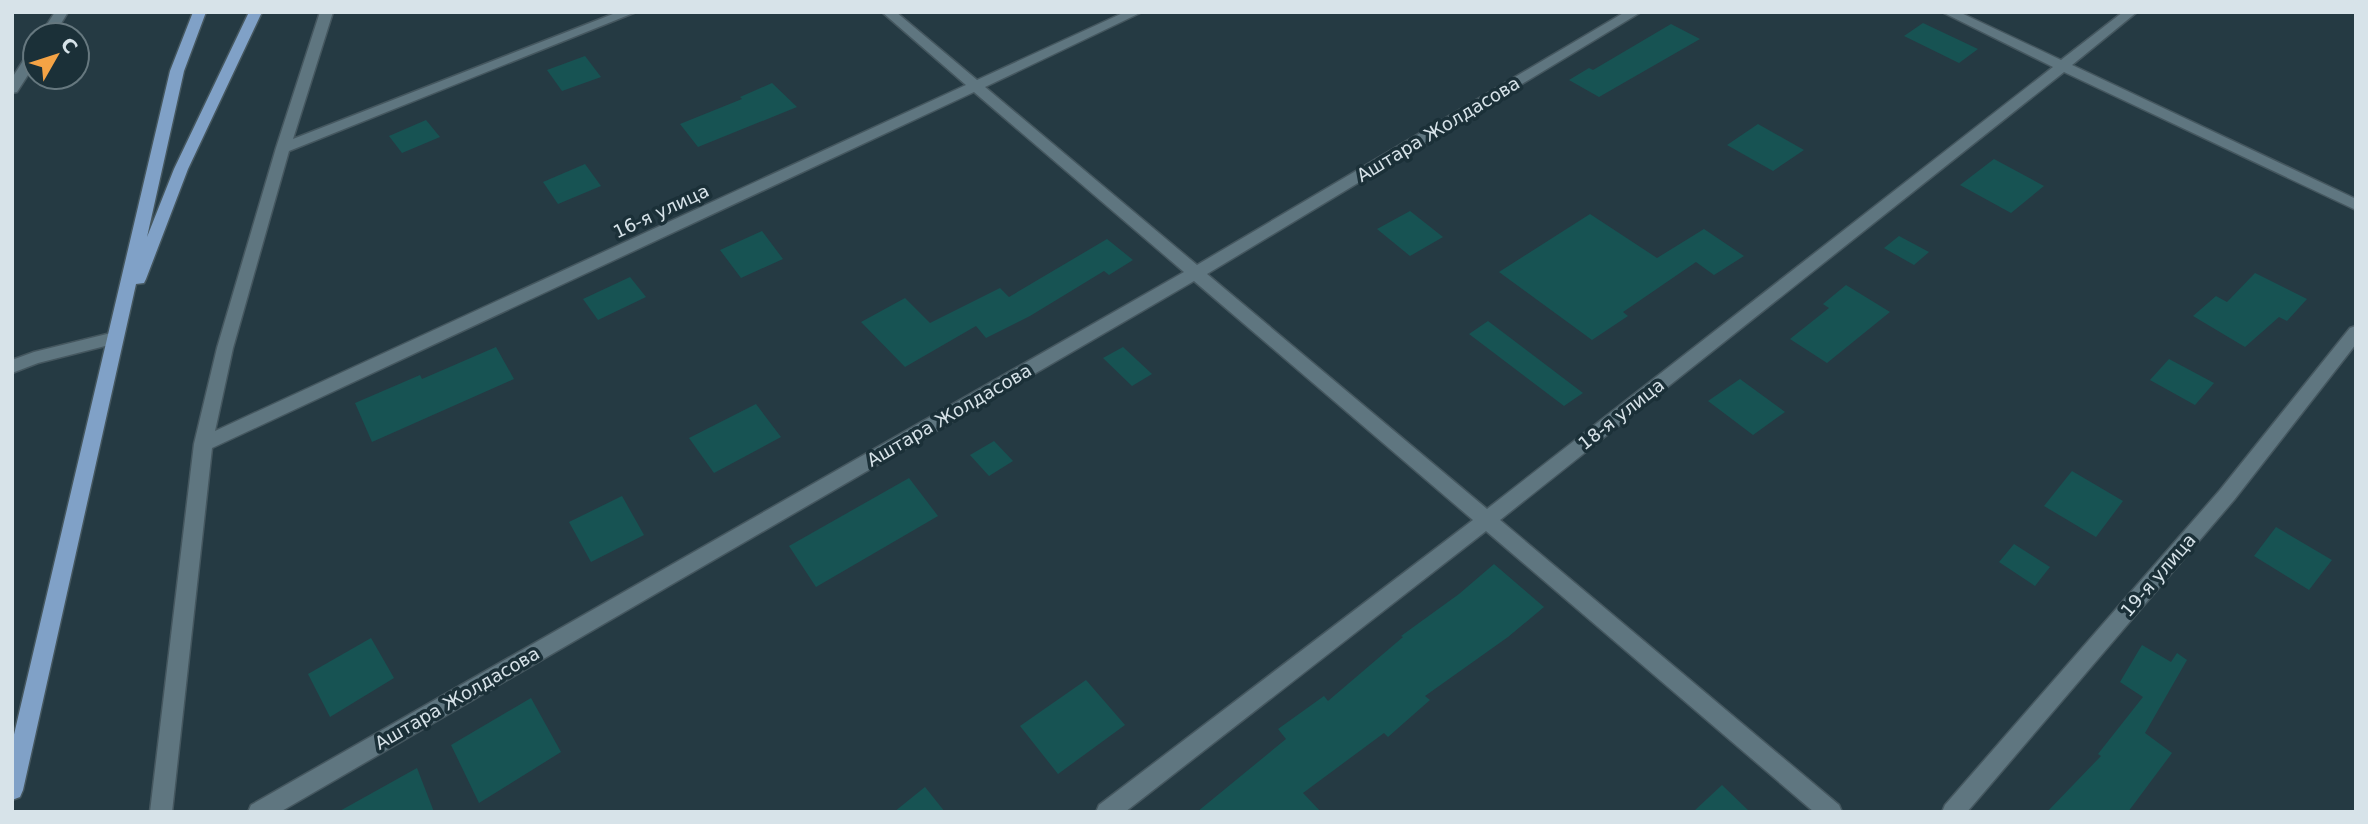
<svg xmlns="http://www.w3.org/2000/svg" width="2368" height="824" font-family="'DejaVu Sans',sans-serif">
  <rect width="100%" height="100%" fill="#253a43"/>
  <g fill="#175353">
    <polygon points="1923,23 1978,49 1959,63 1904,36"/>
    <polygon points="1671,24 1700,39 1599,97 1569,80 1589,68 1593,70"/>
    <polygon points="585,56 601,77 562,91 547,70"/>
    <polygon points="772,83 797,107 698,147 680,124 742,99 740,97"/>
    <polygon points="426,120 440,137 402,153 389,136"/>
    <polygon points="1758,124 1804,150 1773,171 1727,145"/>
    <polygon points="1994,159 2044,186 2011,213 1960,185"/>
    <polygon points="585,164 601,186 558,204 543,182"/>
    <polygon points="1410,211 1443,237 1410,256 1377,229"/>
    <polygon points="1590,214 1657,258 1704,229 1744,256 1714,275 1696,262 1623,312 1628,316 1592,340 1499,272"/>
    <polygon points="762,231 783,259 741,278 720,250"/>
    <polygon points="1899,236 1929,252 1914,265 1884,248"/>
    <polygon points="1107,239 1133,260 1109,275 1104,271 1030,316 986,338 976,326 905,367 861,322 905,298 930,323 1000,288 1009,297"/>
    <polygon points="2255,273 2307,299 2287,321 2279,317 2245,347 2193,316 2216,296 2227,302"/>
    <polygon points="630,277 646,297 598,320 583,299"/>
    <polygon points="1846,285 1890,312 1827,363 1790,339 1829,308 1823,304"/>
    <polygon points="1488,321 1583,393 1564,406 1469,334"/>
    <polygon points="496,347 514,379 372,442 355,403 420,375 422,379"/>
    <polygon points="1123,347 1152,374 1132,386 1103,358"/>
    <polygon points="2169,359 2214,383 2195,405 2150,380"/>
    <polygon points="1740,379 1785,412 1753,435 1708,401"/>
    <polygon points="756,404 781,437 714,473 689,438"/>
    <polygon points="994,441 1013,461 989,476 970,455"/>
    <polygon points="2072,471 2123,501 2096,537 2044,506"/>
    <polygon points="909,478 938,516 816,587 789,546"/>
    <polygon points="622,496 644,535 591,562 569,522"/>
    <polygon points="2276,527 2332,560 2309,590 2254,556"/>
    <polygon points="2014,544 2050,567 2035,586 1999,562"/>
    <polygon points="1494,564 1544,607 1508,637 1425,696 1430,700 1388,737 1384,733 1303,793 1321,812 1197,812 1286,739 1278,729 1324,696 1328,701 1403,637 1401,636 1459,594"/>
    <polygon points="371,638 394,678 330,717 308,674"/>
    <polygon points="2142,645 2171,662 2177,653 2187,660 2145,733 2172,753 2128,812 2047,812 2101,756 2098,754 2143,697 2120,682"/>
    <polygon points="1086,680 1125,725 1058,774 1020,726"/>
    <polygon points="531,698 561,752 479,803 451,745"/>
    <polygon points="417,768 434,812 338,812"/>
    <polygon points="1722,785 1750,812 1693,812"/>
    <polygon points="925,787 945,812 894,812"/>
  </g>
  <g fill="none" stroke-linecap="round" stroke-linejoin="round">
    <g stroke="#45575f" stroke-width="3">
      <g id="minor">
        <polygon points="55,12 68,12 54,35 40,35"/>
        <polygon points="320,12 333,12 293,139 618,12 636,12 289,151 233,348 215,431 966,85 882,12 896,12 977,80 1125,12 1142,12 985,87 1197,265 1625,12 1641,12 1207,274 1487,509 2053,67 1942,12 1959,12 2061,60 2123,12 2137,12 2072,65 2356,199 2356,210 2064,72 1500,520 1839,805 1842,812 1814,812 1486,531 1125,812 1096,812 1099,805 1473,520 1194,281 280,812 248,812 251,805 1184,272 974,92 212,448 172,812 150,812 194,444 217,348 276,148"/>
        <polygon points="35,49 35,64 17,92 12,93 12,78 30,50"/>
        <polygon points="2356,326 2356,344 2234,500 1967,812 1942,812 1945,805 2220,490 2350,328"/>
        <polygon points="115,332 123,338 121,342 38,363 12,373 12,360 34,352"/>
      </g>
    </g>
    <g stroke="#45575f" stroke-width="3">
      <polygon id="major" points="193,12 206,12 184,71 147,237 174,169 249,12 262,12 188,169 146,279 144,283 136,284 23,790 20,797 12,800 12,743 170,71"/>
    </g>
    <use href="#minor" fill="#5f7680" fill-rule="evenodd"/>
    <use href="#major" fill="#80a1c7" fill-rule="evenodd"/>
  </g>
  <g text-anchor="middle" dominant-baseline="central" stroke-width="7" stroke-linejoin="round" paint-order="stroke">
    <g font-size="18" fill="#d7e3e9" stroke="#1b3038">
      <text transform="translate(1438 129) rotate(-31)">Аштара Жолдасова</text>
      <text transform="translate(661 211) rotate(-25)">16-я улица</text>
      <text transform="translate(1621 414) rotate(-38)">18-я улица</text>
      <text transform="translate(949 415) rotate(-30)">Аштара Жолдасова</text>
      <text transform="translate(2158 575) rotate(-49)">19-я улица</text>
      <text transform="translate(457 698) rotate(-30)">Аштара Жолдасова</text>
    </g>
  </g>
  <rect width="2368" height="824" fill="none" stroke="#d7e3e9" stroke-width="28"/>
  <g transform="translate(56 56) rotate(51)"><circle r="33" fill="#1b3038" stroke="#66787f" stroke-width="2"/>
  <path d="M0-5L12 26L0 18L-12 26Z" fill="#f5a345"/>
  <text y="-10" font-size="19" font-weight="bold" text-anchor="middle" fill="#d7e3e9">С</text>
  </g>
</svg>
